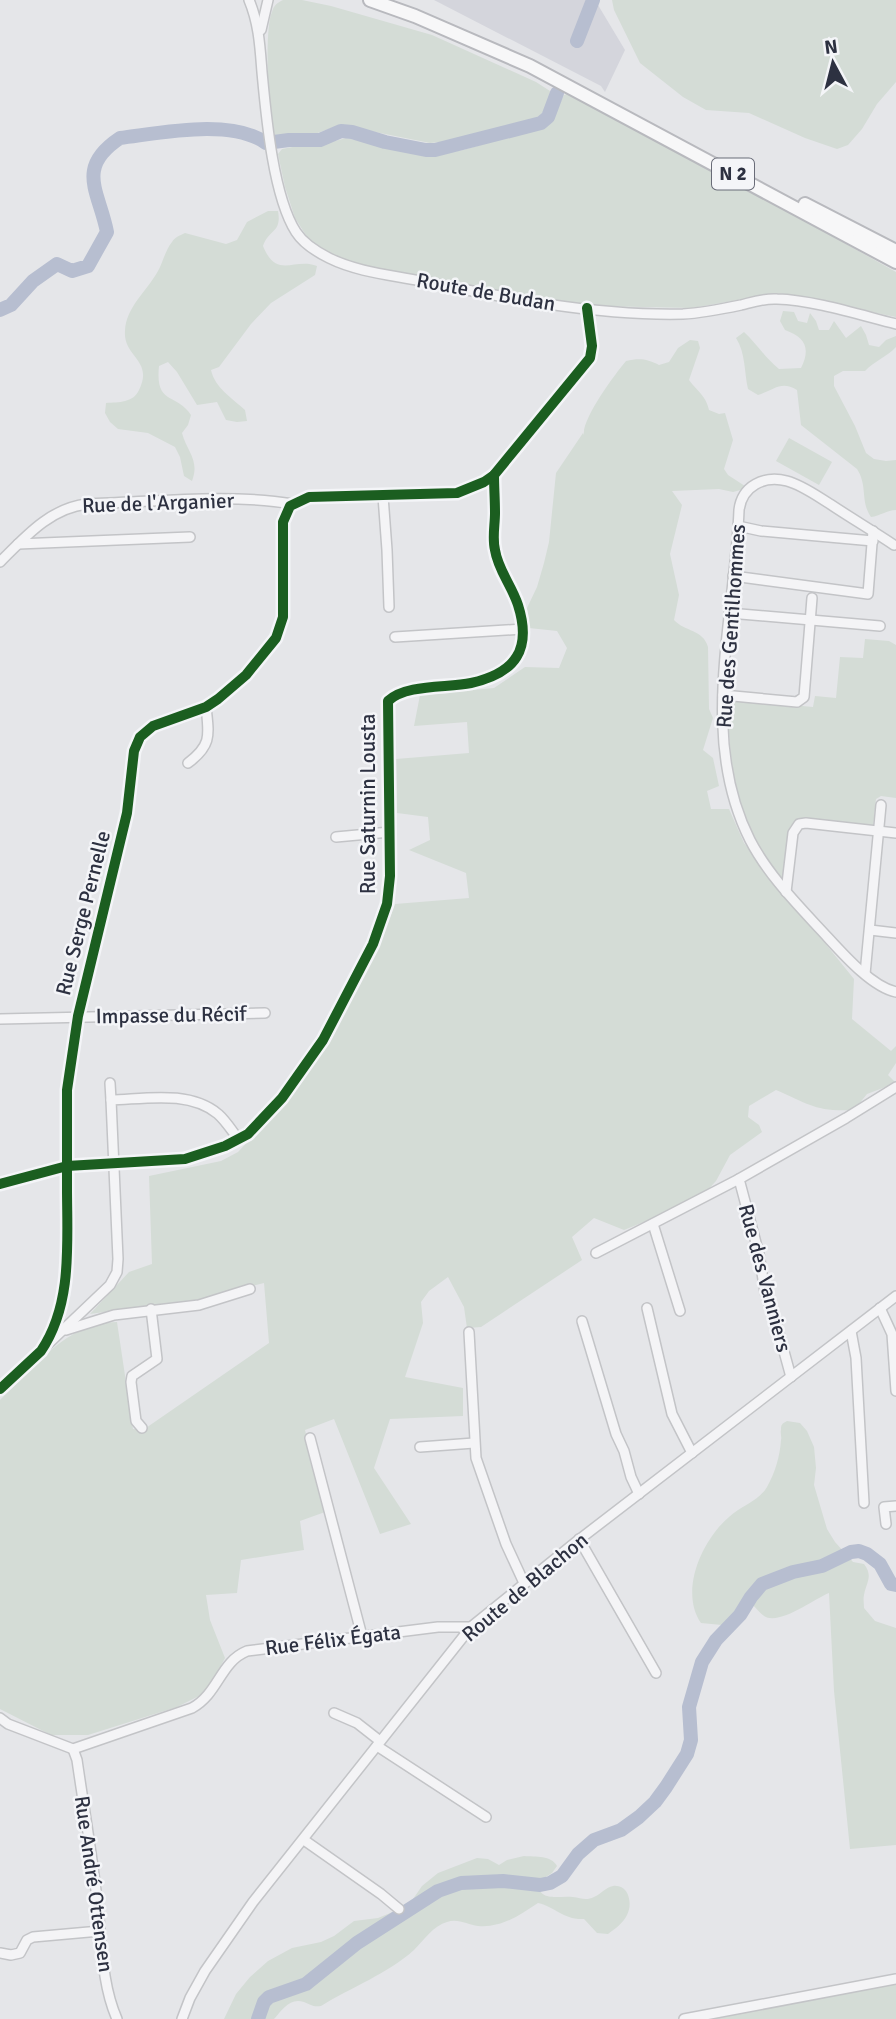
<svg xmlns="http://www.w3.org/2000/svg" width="896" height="2019" font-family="Signika,sans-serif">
  <rect width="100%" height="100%" fill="#e5e6e9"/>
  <polygon fill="#d4d5dc" points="434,0 595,0 625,50 605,92 601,86"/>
  <g fill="#d4dcd6">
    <path d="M283,0h19l29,6 101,29 104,47 14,9c0,12 -6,23 -17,30l-72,19 -31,3 -80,-16h-16l-22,8 -27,-1 -10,1c-7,-19 -11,-106 -3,-123 2,-7 5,-9 11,-12z"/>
    <polygon points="612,0 896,0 896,82 877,104 862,129 848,145 837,149 805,138 749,113 706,110 683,97 640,63 614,10"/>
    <path d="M567,94l208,110 121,68v45l-88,-18 -41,-4 -75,13 -98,-2 -196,-32 -64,-17 -25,-17 -14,-22 -10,-31 -7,-33 4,-5 16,-3 15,1 33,-9 84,18 33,-6 75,-21c15,-7 19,-20 26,-34z"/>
    <path d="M268,211h10c4,22 -9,18 -15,35 14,34 31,11 54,20l-2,9 -44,28 -20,21 -32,43 -8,3c4,18 21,28 34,40l2,11 -10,1 -11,-2 -9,-18 -20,3 -20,-33 -9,-10 -9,4c-4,40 17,26 32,49l-3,10 -6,8c5,19 18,27 10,48l-8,-5 -4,-19 -5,-10 -27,-14 -30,-4 -8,-7 -5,-9 1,-10c13,-1 27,0 33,-13 15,-30 -16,-33 -14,-59 1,-24 22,-40 33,-60 5,-9 7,-20 14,-29 3,-5 7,-6 13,-9l41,11 11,-4 10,-18z"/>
    <path d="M783,311l11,1 4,9 9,2 3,-10 6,8 3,9h10l5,-9 12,17 15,-12 5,9 3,10 10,2 7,-7 10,-4v11c-9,10 -22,14 -31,24h-22l-9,5v10l21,40 11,27 8,6 12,2 10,-1v50c-9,0 -16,6 -25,7 -11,-16 -3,-31 -14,-48l-56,-44 -4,-35c-16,-10 -23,0 -39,5l-10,-6c-4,-17 -2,-35 -12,-51l8,-6c13,12 22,27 35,37l22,-1c10,-20 4,-31 -16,-38l-5,-9z"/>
    <path d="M690,340l8,1 2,7 -11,32c9,12 17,16 20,30l10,4 6,-1 8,27 -9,29 4,6 20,13 -15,4 -14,-3 -47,2 10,14 -12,49 9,41 -5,25c11,12 29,9 34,27l1,62 4,9 -10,32 10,8 6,28 -12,5 4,18h18l15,34 110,136 -2,40 39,32 5,-5v17l-8,12 8,8 -29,11 -13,16c-39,2 -45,-6 -78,-20l-27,16 -1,11 11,8 3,7 -32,23 -14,26 -12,13 -16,10 -64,26 -30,-12 -22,19 10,23 -101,67 -14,1 -3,-21 -16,-30 -19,14 -8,11 2,21 -18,54 58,11v28l-73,3 -16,49 37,56 -31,10 -46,-115 -29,11 20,82 -25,9 4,29 -63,10 -4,33 -31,2 4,25 15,38 -18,34 -30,15 -89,28h-37l-51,-26v-309c34,-32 66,-78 117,-78l16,107 10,1 126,-87 -5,-60 -79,20 -22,1 -73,10 39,-42 23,-8 -3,-88 72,-15 17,-9 55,-58 25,-38 29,-52 34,-63 14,-37 74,-6 -3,-25 -57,-23 21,-10 -2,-23 -31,-4 -1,-54 73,-6 -2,-31 -53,4 6,-31 74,-7 31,-21 34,1 8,-20 -10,-17 -28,-3 -2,-20 10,-21 7,-24 5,-21 7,-69 27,-40 1,2c-3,-15 31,-61 42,-74 14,-3 21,-2 33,4l10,-3 9,-14z"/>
    <polygon points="789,438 832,462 819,485 776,461"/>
    <path d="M865,639l24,2 7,4v153l-15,-2 -5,3 -3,28 -76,-6 -7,6 -2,4 -6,50c-45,-62 -53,-107 -54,-182l85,8 2,-11 21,2 4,-41 23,1z"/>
    <path d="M787,1421l13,2 7,8 7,16 2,21 -2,17 13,44 8,13 18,20 11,2c9,12 3,17 0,31 -1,4 0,8 0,13l11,13 21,7v217l-46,4 -16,-158 -5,-98c-15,6 -50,33 -65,23 -4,-3 -8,-8 -12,-12h-9l-21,21 -21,-2c-22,-32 1,-83 28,-106 12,-11 30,-16 38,-30 8,-14 13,-31 14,-47 1,-3 -1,-7 0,-10 0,-6 1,-6 6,-9z"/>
    <path d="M524,1856c12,1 27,-1 33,10l-5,7 -14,9c0,21 21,13 35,15 8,1 13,4 21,0 7,-3 12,-10 19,-11 16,-2 20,18 14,29 -4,8 -12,14 -19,19l-11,-1 -13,-14c-21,1 -28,-12 -46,-16 -18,12 -36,25 -60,23 -10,-1 -20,-8 -31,-4 -13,3 -24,19 -33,28 -27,24 -62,37 -93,56 -9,1 -9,-1 -17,-4 -14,-5 -22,8 -30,17h-50l12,-25 14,-17 18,-16 24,-13 29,-6 13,-6 20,-15 24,-3 27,-11 8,-8 9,-13 16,-13 39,-15 11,1 11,6 8,-5z"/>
    <polygon points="896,1979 896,2019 684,2019"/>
  </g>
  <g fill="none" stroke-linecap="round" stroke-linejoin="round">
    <g stroke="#b7bed0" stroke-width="14">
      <polyline points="577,41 593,0"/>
      <path d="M0,310l11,-5 22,-24 24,-17 15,7 16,-5 19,-34c-8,-41 -32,-64 13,-94 41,-5 111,-20 146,5l23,-3h31l21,-9 11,1 33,10 41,8h9l106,-27 7,-6 9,-24"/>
      <polyline points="258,2019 264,2002 269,1997 306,1984 357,1943 438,1891 461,1883 503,1881 540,1885 550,1883 562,1876 578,1854 594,1840 621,1830 639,1817 655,1802 666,1787 687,1754 691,1740 689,1707 702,1662 716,1640 740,1615 751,1597 762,1584 793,1572 822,1566 851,1552 859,1551 867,1554 880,1564 891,1584 896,1585"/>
    </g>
    <g stroke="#c3c4c7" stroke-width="12">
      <g id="minor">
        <path d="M249,0c10,24 11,47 13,72 4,43 11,124 34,160 7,11 21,20 33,26 28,14 62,17 92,23 85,17 175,35 262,33 20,-1 39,-5 58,-9 12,-3 24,-7 36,-6 36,1 83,16 119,25"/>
        <polyline points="261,30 268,0"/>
        <polyline points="383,496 387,550 389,607"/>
        <polyline points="738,526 761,531 873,541"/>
        <polyline points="18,544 190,537"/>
        <path d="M894,545c-21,-14 -43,-27 -64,-41 -13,-8 -28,-19 -43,-23 -23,-6 -45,5 -48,29 -4,109 -41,227 11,330 17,33 44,61 69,88 19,20 50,58 77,64"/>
        <path d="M0,562c25,-25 50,-54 87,-58 67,-2 141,-11 206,0"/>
        <polyline points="733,576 868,594 873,531"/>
        <polyline points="729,613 880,626"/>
        <polyline points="395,637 523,629"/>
        <polyline points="723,695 797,702 804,697 812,598"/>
        <path d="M188,763c24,-18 21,-28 18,-56"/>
        <polyline points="336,837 390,832"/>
        <polyline points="786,892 793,833 799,824 806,823 896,833"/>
        <polyline points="870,930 896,933"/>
        <polyline points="865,974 881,805"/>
        <polyline points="0,1019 265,1013"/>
        <polyline points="110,1083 111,1100"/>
        <path d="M0,1184l67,-18 118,-7 40,-13 23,-12 34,-36 41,-58 50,-96 14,-40 3,-28 -2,-175c18,-17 59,-13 83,-18 45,-10 61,-34 47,-78 -6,-19 -20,-35 -23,-55 -3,-12 0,-25 0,-37 0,-13 -1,-26 -1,-38"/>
        <polyline points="653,1224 680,1311"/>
        <polyline points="596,1253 739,1179"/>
        <polyline points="647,1308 672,1414 692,1453"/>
        <polyline points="880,1308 892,1334 896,1391"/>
        <polyline points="582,1321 616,1434 624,1451 631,1477 639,1494"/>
        <polyline points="66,1330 114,1315 199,1305 250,1289"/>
        <polyline points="851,1331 856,1358 864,1503"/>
        <polyline points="469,1332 476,1458 506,1544 524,1583"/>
        <path d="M47,1345l63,-60 7,-13 1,-13 -7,-159c34,-1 78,-10 107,14 8,7 14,17 21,26"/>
        <polyline points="791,1377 777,1326 765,1292 759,1254 739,1179 846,1118 896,1087"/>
        <path d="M0,1389l41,-38c32,-47 26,-109 26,-163 0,-33 0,-65 0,-98l11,-74 49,-203 7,-62 6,-14 13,-11 53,-19 12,-8 28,-24 30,-37 7,-21v-95l7,-16 19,-9 148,-4 27,-11 10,-7 96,-117 2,-12 -5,-38"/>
        <polyline points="142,1428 136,1421 131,1382 132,1376 157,1359 151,1309"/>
        <polyline points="310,1438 362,1636"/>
        <polyline points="420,1447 474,1443"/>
        <polyline points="886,1524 884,1507 896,1506"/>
        <polyline points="579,1539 656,1673"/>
        <polyline points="334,1713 357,1723 380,1741"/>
        <path d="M0,1718l8,6 65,25 119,-41c27,-15 28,-46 55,-57l191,-24h33"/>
        <polyline points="377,1746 486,1817"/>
        <path d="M73,1749l4,11c7,49 16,99 21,148 4,37 4,77 19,111"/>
        <polyline points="304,1840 381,1894 399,1909"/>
        <polyline points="0,1953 11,1955 20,1953 27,1940 33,1937 100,1931"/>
        <polyline points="182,2019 190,1998 205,1971 253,1902 471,1627 576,1542 896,1296"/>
        <polyline points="684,2019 896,1979"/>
      </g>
    </g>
    <g stroke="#b8b9be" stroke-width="16">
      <g id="highway">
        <polyline points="370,0 415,16 530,66 896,262"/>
        <polyline points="805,204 896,251"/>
      </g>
    </g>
    <use href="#minor" stroke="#f4f4f6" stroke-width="9"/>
    <use href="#highway" stroke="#f7f7f8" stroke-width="12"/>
    <g stroke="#f4f5f8" stroke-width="15">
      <g id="cycleway">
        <path d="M0,1184l67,-18 118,-7 40,-13 23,-12 34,-36 41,-58 50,-96 14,-40 3,-28 -2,-175c18,-17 59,-13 83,-18 45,-10 61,-34 47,-78 -6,-19 -20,-35 -23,-55 -3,-12 0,-25 0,-37 0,-13 -1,-26 -1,-38"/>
        <path d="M0,1389l41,-38c32,-47 26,-109 26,-163 0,-33 0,-65 0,-98l11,-74 49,-203 7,-62 6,-14 13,-11 53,-19 12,-8 28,-24 30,-37 7,-21v-95l7,-16 19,-9 148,-4 27,-11 10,-7 96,-117 2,-12 -5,-38"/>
      </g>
    </g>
    <use href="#cycleway" stroke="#1b5e20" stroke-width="10"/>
  </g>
  <g text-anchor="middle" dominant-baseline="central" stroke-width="5" stroke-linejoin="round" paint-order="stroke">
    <rect fill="#f4f5f8" stroke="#696c78" stroke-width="2" x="712" y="158.5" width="42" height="31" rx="5"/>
    <g font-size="19" font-weight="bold" fill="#2d3141">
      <text x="733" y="174">N 2</text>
    </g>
    <g font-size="21" fill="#2d3141" stroke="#f4f5f8">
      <text transform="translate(486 292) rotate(10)">Route de Budan</text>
      <text transform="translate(158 503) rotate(-2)">Rue de l'Arganier</text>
      <text transform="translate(731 626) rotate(-86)">Rue des Gentilhommes</text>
      <text transform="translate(368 804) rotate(-90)">Rue Saturnin Lousta</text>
      <text transform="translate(83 913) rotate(-76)">Rue Serge Pernelle</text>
      <text transform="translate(171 1015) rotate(-1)">Impasse du Récif</text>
      <text transform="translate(765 1278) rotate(75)">Rue des Vanniers</text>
      <text transform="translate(525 1587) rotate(-40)">Route de Blachon</text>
      <text transform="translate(333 1640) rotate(-7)">Rue Félix Égata</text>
      <text transform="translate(94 1884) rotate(82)">Rue André Ottensen</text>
    </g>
  </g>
  <g transform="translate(833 63) rotate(353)" stroke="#f4f5f8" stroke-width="5" paint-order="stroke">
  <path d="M0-5L12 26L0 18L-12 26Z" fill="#2d3141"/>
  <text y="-10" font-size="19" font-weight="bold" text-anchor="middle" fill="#2d3141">N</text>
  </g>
</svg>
